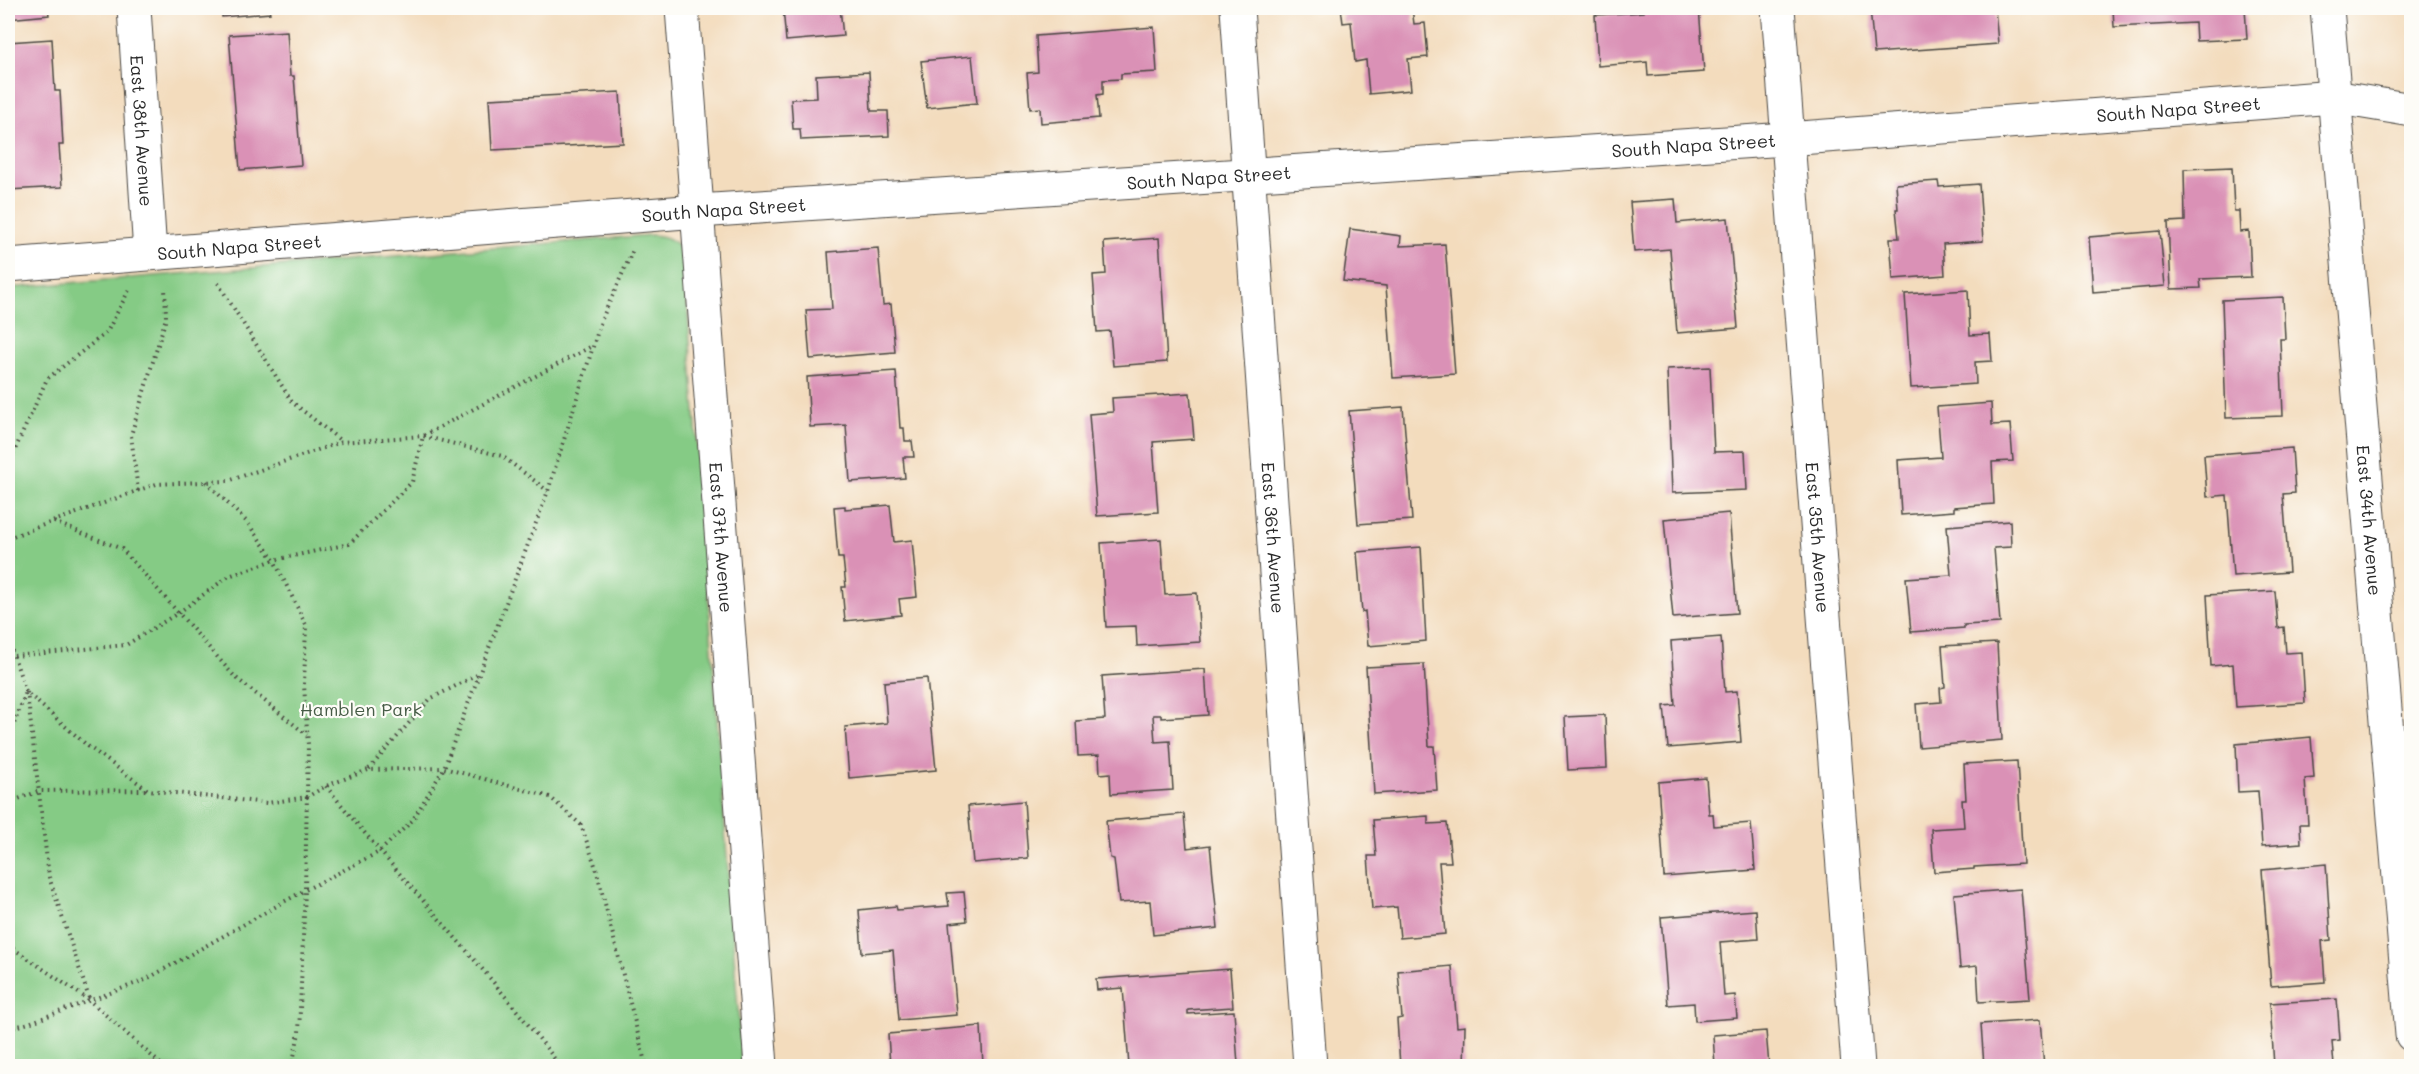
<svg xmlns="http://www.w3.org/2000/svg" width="2419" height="1074" font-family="Mali,sans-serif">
  <rect width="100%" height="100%" fill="#fdfcf7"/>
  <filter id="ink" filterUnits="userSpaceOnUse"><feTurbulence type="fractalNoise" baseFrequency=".0167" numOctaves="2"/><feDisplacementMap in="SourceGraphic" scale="12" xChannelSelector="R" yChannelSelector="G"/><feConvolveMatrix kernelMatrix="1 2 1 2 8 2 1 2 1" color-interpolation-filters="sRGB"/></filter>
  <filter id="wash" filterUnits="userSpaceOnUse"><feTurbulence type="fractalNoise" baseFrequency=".008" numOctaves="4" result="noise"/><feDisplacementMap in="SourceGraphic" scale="24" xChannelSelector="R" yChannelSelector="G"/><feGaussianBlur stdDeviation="1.35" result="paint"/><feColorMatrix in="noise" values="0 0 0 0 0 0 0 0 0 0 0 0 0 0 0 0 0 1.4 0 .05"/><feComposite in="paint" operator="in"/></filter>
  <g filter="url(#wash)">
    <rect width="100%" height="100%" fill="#f3dcbd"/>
    <path fill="#85cb85" stroke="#587b58" stroke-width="1.5" d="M651,235c19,1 28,6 33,25l58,806h-734v-778z"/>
    <g id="blocks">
      <g fill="#da91b6">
        <polygon points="8,8 48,8 49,15 8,19"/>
        <polygon points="222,8 269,8 270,13 222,17"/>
        <polygon points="783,8 840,8 843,36 786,41"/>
        <polygon points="1087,8 1133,8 1133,9 1088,13"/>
        <polygon points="1341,8 1412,8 1414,24 1425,23 1428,57 1408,59 1411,90 1369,94 1366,60 1355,62 1351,22 1343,23"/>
        <polygon points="1644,8 1699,8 1704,72 1648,76 1647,62 1598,66 1595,15 1644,12"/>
        <polygon points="1870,8 1995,8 1998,44 1874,53"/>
        <polygon points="2113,8 2245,8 2247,39 2196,41 2195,23 2114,27"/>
        <polygon points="1154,27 1157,72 1121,74 1121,79 1103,80 1103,94 1097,95 1099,118 1041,123 1040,108 1030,109 1027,73 1038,72 1036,36"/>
        <polygon points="287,31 290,76 294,76 301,165 240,170 229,35"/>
        <polygon points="52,39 55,91 60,91 63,145 59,145 62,187 8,190 8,42"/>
        <polygon points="972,56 977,103 927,108 921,61"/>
        <polygon points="869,72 871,111 888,111 889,136 801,140 800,129 793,129 791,99 817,98 816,75"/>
        <polygon points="620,92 623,143 492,150 489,99"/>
        <polygon points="2232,167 2234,211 2239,211 2240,232 2249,231 2251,277 2200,279 2201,288 2171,289 2168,222 2185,221 2184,169"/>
        <polygon points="1938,181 1939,187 1979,184 1983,241 1943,244 1945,275 1893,279 1890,238 1899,238 1896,209 1898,209 1896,184"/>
        <polygon points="1675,199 1677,223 1728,218 1738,328 1677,333 1670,249 1634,252 1630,202"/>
        <polygon points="1350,229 1401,236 1400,246 1445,244 1455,374 1393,378 1386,286 1343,281"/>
        <polygon points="2160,231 2165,286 2093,292 2089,237"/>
        <polygon points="1159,238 1167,362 1113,366 1110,331 1097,332 1093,275 1106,274 1104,242"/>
        <polygon points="878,248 883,305 891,304 895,352 810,359 806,310 832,309 828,252"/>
        <polygon points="1968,290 1970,335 1990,334 1992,361 1975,362 1976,384 1911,388 1905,294"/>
        <polygon points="2283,297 2285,339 2280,339 2283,416 2226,418 2222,300"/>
        <polygon points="1710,367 1714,452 1745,451 1747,490 1672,493 1667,369"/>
        <polygon points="896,371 900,428 904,428 905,441 912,441 914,457 903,457 905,478 850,482 846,425 810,427 807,377"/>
        <polygon points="1190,393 1194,439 1153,442 1158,512 1097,516 1089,414 1113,412 1112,398"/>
        <polygon points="1991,403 1992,425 2010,424 2013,461 1992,462 1994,504 1954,507 1954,511 1901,515 1898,460 1941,457 1937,407"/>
        <polygon points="1403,407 1412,520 1358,524 1349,411"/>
        <polygon points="2292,448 2295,493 2283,494 2289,572 2233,576 2227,495 2207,497 2204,455"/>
        <polygon points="890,505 894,542 912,540 917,597 899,599 901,615 845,621 842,587 846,587 843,558 838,558 834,507 845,506 845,509"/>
        <polygon points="1729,513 1737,613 1673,618 1664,519"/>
        <polygon points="2010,521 2011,547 1994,548 2000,623 1964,625 1964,628 1911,632 1906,578 1951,575 1947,526"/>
        <polygon points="1161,539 1165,595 1197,593 1200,642 1137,646 1136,626 1106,627 1101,543"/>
        <polygon points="1421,547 1426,641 1368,646 1365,611 1362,612 1357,552"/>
        <polygon points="2275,591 2278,628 2284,627 2286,653 2302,652 2305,703 2236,707 2233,664 2211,666 2207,595"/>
        <polygon points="1721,637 1725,692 1737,691 1741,742 1668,748 1664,706 1675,705 1671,641"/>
        <polygon points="1997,643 2002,740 1919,747 1916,704 1941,702 1940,688 1945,687 1942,646"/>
        <polygon points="1424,664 1429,746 1434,746 1437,790 1374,794 1366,667"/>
        <polygon points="1205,669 1208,715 1161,718 1161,715 1153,715 1155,742 1170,741 1173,790 1111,794 1110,773 1100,774 1099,755 1078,756 1076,721 1105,719 1102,676"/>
        <polygon points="927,678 936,770 849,778 845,727 887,723 884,682"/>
        <polygon points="1605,715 1607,768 1568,770 1565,717"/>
        <polygon points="2311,737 2314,778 2305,779 2308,824 2300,824 2301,843 2262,846 2258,791 2238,792 2236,744"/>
        <polygon points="2017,761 2023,864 1974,867 1974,869 1934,872 1931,829 1964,827 1962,800 1966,800 1964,764"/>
        <polygon points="1706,778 1709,814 1713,814 1714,826 1751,823 1755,870 1664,877 1658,782"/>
        <polygon points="1024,801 1028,858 973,863 968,806"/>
        <polygon points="1184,814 1187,848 1210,845 1218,928 1153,935 1150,901 1119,903 1114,859 1110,858 1106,821"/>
        <polygon points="1428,816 1428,824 1447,823 1451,862 1439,862 1445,934 1400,938 1397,907 1372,909 1368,856 1376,856 1373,820"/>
        <polygon points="2326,864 2331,940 2322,941 2325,982 2271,986 2262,870"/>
        <polygon points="2021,889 2030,999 1979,1002 1977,966 1960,968 1954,894"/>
        <polygon points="964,892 967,921 949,923 957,1015 899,1020 893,950 862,953 859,910 896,906 897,910 949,906 947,893"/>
        <polygon points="1756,910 1758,939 1720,942 1724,996 1735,995 1737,1018 1695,1021 1694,1003 1668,1005 1661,917"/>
        <polygon points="1452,966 1457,1027 1465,1026 1464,1066 1400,1066 1397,1019 1402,1018 1398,971"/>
        <polygon points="1230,969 1233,1007 1188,1010 1188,1014 1234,1011 1238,1064 1200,1066 1129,1066 1123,988 1097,990 1096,979"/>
        <polygon points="2337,999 2340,1040 2332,1041 2334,1066 2274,1066 2270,1003"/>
        <polygon points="2040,1020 2044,1066 1984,1066 1981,1024"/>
        <polygon points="981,1026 983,1066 890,1066 888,1034"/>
        <polygon points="1766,1031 1769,1066 1715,1066 1713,1035"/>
      </g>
    </g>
  </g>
  <g filter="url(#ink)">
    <use href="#blocks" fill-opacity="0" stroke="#494641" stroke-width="1.5"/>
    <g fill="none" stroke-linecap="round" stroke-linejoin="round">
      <g stroke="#494641" stroke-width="35">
        <g id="minor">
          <path id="s1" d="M134,8l16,245"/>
          <path id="s2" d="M682,8l79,1058"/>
          <path id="s3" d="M1237,8l73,1058"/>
          <path id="s4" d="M1778,8l80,1058"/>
          <path id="s5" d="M2327,8l85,1027"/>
          <path id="s6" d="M8,265l690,-54 1089,-72 547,-42 78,13"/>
        </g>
      </g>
      <g stroke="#494641" stroke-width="4" stroke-dasharray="1.5 4.5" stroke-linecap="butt">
        <polyline points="218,283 292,402 341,441"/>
        <polyline points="8,465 47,379 107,332 129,290"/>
        <polyline points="206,482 247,522 274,560 306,625 304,685 308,745 305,890 299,1033 292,1066"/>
        <polyline points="138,491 131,435 166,318 165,287"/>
        <polyline points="54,522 122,549 235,677 307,735"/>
        <polyline points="8,538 156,484 228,481 341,442 423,436 502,456 548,491"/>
        <polyline points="8,639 26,692 89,747 148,790 267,803 307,797 326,786 368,770 444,768 550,797 581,825 596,868 646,1066"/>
        <polyline points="14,656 126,645 178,613 229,576 274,560 349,544 412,482 423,436 592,346"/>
        <polyline points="27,692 49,877 90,1001"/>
        <polyline points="8,740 26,692"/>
        <polyline points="369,769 430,699 479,674"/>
        <path d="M326,786c76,95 162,183 234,280"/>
        <polyline points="8,803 39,791 148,790"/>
        <polyline points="8,945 90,1001 163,1066"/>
        <polyline points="8,1029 29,1023 145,980 305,890 379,852 412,821 444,768 548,491 601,321 633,250"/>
      </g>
      <use href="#minor" stroke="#fff" stroke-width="33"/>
    </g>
  </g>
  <g text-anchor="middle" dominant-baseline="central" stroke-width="4.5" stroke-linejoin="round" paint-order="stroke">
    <g font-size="18" fill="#2b2b2b" stroke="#fdfcf7">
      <text stroke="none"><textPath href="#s6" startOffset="2176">South Napa Street</textPath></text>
      <text stroke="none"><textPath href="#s1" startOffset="123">East 38th Avenue</textPath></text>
      <text stroke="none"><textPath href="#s6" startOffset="1690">South Napa Street</textPath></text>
      <text stroke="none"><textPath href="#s6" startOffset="1204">South Napa Street</textPath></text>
      <text stroke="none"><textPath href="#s6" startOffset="718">South Napa Street</textPath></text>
      <text stroke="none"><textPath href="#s6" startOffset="232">South Napa Street</textPath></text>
      <text stroke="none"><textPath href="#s5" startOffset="514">East 34th Avenue</textPath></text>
      <text stroke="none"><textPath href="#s2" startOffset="531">East 37th Avenue</textPath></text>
      <text stroke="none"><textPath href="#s3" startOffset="531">East 36th Avenue</textPath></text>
      <text stroke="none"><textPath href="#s4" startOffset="531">East 35th Avenue</textPath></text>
    </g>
    <g font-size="18" fill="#465b46" stroke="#fdfcf7">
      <text x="361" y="709">Hamblen Park</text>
    </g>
  </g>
  <rect width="2419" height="1074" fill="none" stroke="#fdfcf7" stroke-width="30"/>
</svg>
